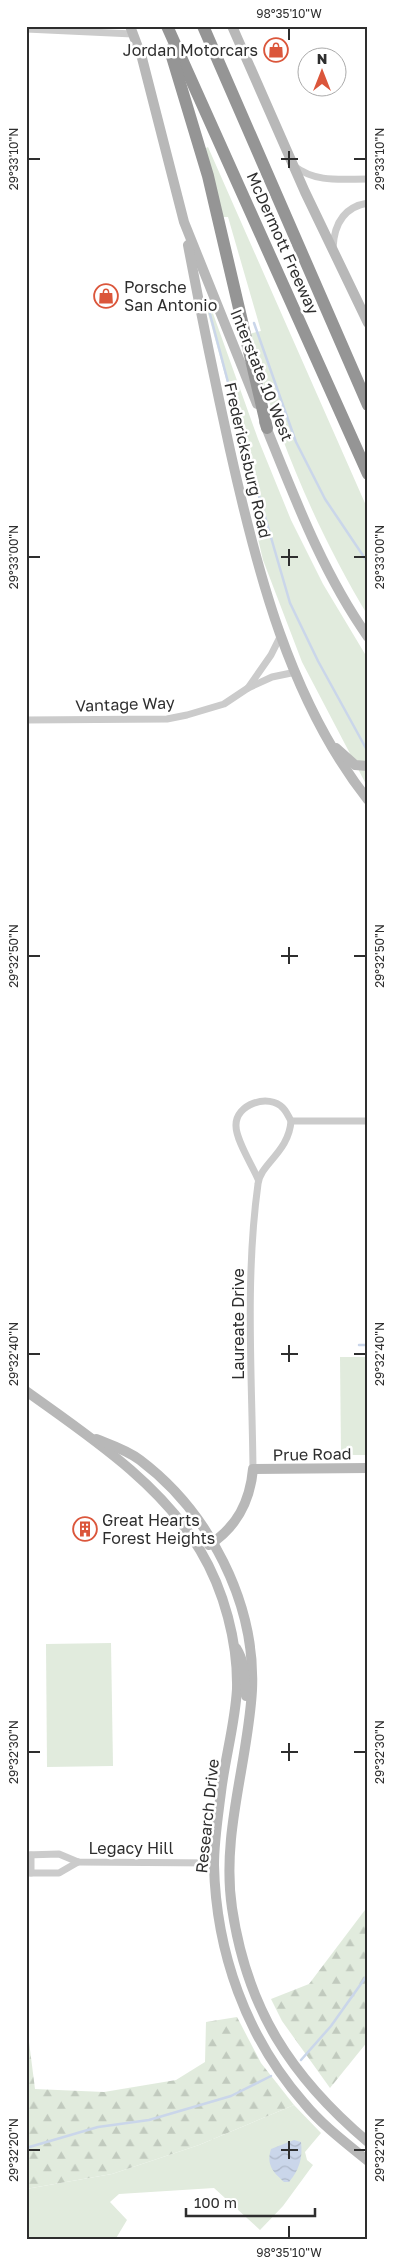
<svg xmlns="http://www.w3.org/2000/svg" width="394" height="2266" font-family="'Golos Text',sans-serif">
  <defs>
    <pattern id="forest-firs" width="22" height="20" patternUnits="userSpaceOnUse" patternTransform="scale(1.25)"><rect width="22" height="20" fill="#e1ebdd"/><path d="M5 1l3.5 6h-7zM16 11l3.5 6h-7z" fill="#c1cabe"/></pattern>
    <pattern id="water-waves" width="16" height="10" patternUnits="userSpaceOnUse" patternTransform="scale(1.25)"><rect width="16" height="10" fill="#cad6ea"/><path d="M0 5q4-4 8 0t8 0" fill="none" stroke="#aeb8c9"/></pattern>
  </defs>
  <rect width="100%" height="100%" fill="#fff"/>
  <g fill="#e1ebdd">
    <path d="M208,147l160,363v106c-54,-90 -91,-181 -120,-282l13,-3 -33,-114h-7l-17,-68z"/>
    <polygon points="210,305 258,439 291,520 323,584 368,659 368,788 302,662 263,560 255,526 266,524 206,306"/>
    <polygon points="340,1357 368,1357 368,1455 341,1455"/>
    <polygon points="111,1643 113,1766 47,1767 46,1644"/>
    <polygon points="294,2105 321,2133 305,2152 307,2160 313,2165 283,2206 260,2230 214,2188 119,2194 110,2202 127,2220 115,2240 26,2240 26,2189 112,2174 199,2145"/>
  </g>
  <g fill="url(#forest-firs)">
    <polygon points="368,1906 368,2041 330,2088 282,2021 271,1999 309,1984"/>
    <polygon points="27,1981 28,2034 35,2089 104,2092 176,2080 205,2062 206,2022 237,2017 261,2063 294,2105 199,2145 112,2174 26,2189"/>
  </g>
  <path fill="url(#water-waves)" d="M294,2140l7,2c2,16 -2,28 -12,40h-5c-11,-10 -18,-17 -13,-33z"/>
  <g fill="none" stroke-linecap="round" stroke-linejoin="round">
    <g stroke="#cad6ea" stroke-width="2.5">
      <polyline points="210,314 248,458 290,603 318,661 368,752"/>
      <polyline points="254,323 296,442 325,499 368,563"/>
      <polyline points="367,367 368,368"/>
      <polyline points="359,1345 368,1345"/>
      <polyline points="301,2060 331,2026 368,1974"/>
      <polyline points="26,2148 98,2127 149,2120 231,2096 271,2076"/>
    </g>
    <g stroke="#cbcbcb" stroke-width="7">
      <polyline points="26,29 133,34"/>
      <path d="M294,166c22,17 47,13 74,13"/>
      <path d="M333,248c1,-23 10,-41 35,-45"/>
      <polyline points="248,688 271,655 281,635"/>
      <polyline points="26,720 167,719 187,715 224,704 248,688 272,677 296,672"/>
      <polyline points="291,1121 368,1121"/>
      <path d="M253,1469c-1,-94 -8,-191 5,-285 2,-20 31,-32 33,-63 -2,-4 -5,-10 -8,-13 -14,-15 -48,-4 -47,18 0,14 16,39 22,53"/>
      <polyline points="26,1855 59,1854 78,1862 214,1863"/>
      <polyline points="31,1855 31,1873"/>
      <polyline points="26,1873 59,1873 78,1862"/>
    </g>
    <g stroke="#b8b8b8" stroke-width="10">
      <polyline points="130,26 142,58 184,222 257,404"/>
      <polyline points="232,26 305,192 368,323"/>
      <path d="M188,245c13,69 27,137 42,205 27,121 60,251 138,350"/>
      <path d="M264,422c30,74 58,150 104,215"/>
      <polyline points="336,748 355,765 368,766"/>
      <path d="M26,1391c61,44 135,92 174,159 24,40 38,92 37,139 -2,35 -12,69 -16,103 -3,24 -7,49 -7,73 2,87 32,172 90,238 18,22 42,40 64,58"/>
      <path d="M96,1439c15,6 31,11 44,21 69,52 116,143 112,230 -4,73 -31,144 -20,218 15,101 59,169 136,234"/>
      <path d="M209,1545c28,-18 41,-43 44,-76l115,-1"/>
      <path d="M236,1648c10,16 8,30 10,48"/>
    </g>
    <g stroke="#959595" stroke-width="12">
      <polyline points="167,26 368,474"/>
      <polyline points="203,26 368,405"/>
      <polyline points="170,50 208,176 267,428"/>
    </g>
  </g>
  <path fill="none" stroke="#2e2e2e" stroke-width="2" d="M289,28v12M289,151v17M28,159h12M281,159h17M354,159h12M289,549v17M28,557h12M281,557h17M354,557h12M289,947v17M28,956h12M281,956h17M354,956h12M289,1345v17M28,1354h12M281,1354h17M354,1354h12M289,1743v18M28,1752h12M281,1752h17M354,1752h12M289,2141v18M28,2150h12M281,2150h17M354,2150h12M289,2226v12"/>
  <defs>
    <g id="shop-ring" transform="scale(1.25)"><circle r="9.5" fill="#fff" stroke="#db563b" stroke-width="1.5"/><path d="M-5-2.5h2.3a2.7 3.5 0 0 1 5.4 0H5L5.5 6h-11ZM-1.5-2.5h3a1.5 2.3 0 0 0-3 0Z" fill="#db563b"/></g>
    <g id="building-ring" transform="scale(1.25)"><circle r="9.5" fill="#fff" stroke="#db563b" stroke-width="1.5"/><path d="M-4-6H4V6H1V3H-1V6H-4ZM-2.5-4.3h1.7v1.8h-1.7ZM.8-4.3h1.7v1.8H.8ZM-2.5-1h1.7V.8h-1.7ZM.8-1h1.7V.8H.8Z" fill="#db563b"/></g>
  </defs>
  <g fill-rule="evenodd">
    <use href="#shop-ring" x="276" y="50"/>
    <use href="#shop-ring" x="106" y="296"/>
    <use href="#building-ring" x="85" y="1529"/>
  </g>
  <g text-anchor="middle" dominant-baseline="central" stroke-width="5" stroke-linejoin="round" paint-order="stroke">
    <g font-size="16" fill="#2e2e2e" stroke="#fff" text-anchor="start">
      <text x="258" y="50" text-anchor="end">Jordan Motorcars</text>
      <text x="124" y="287">Porsche<tspan x="124" dy="18">San Antonio</tspan></text>
      <text x="102" y="1520">Great Hearts<tspan x="102" dy="18">Forest Heights</tspan></text>
    </g>
    <g font-size="16" fill="#2e2e2e" stroke="#fff">
      <text transform="translate(283 243) rotate(66)">McDermott Freeway</text>
      <text transform="translate(262 375) rotate(68)">Interstate 10 West</text>
      <text transform="translate(248 460) rotate(77)">Fredericksburg Road</text>
      <text transform="translate(125 704) rotate(-2)">Vantage Way</text>
      <text transform="translate(238 1324) rotate(-90)">Laureate Drive</text>
      <text transform="translate(312 1454) rotate(-1)">Prue Road</text>
      <text transform="translate(207 1816) rotate(-84)">Research Drive</text>
      <text x="131" y="1848">Legacy Hill</text>
    </g>
  </g>
  <rect width="394" height="2266" fill="none" stroke="#ffffff" stroke-width="55"/>
  <g transform="translate(322 72)"><circle r="24" fill="#ffffff" stroke="#ababab"/>
  <path d="M0-4L9 19L0 12L-9 19Z" fill="#db563b"/>
  <text y="-8" font-size="14" font-weight="bold" text-anchor="middle" fill="#2e2e2e">N</text>
  </g>
  <path d="M186 2208v8h129v-8" fill="none" stroke="#2e2e2e" stroke-width="2.5"/>
  <text x="194" y="2208" font-size="15" fill="#2e2e2e" stroke="#ffffff" stroke-width="4" paint-order="stroke">100 m</text>
  <rect x="28" y="28" width="338" height="2210" fill="none" stroke="#2e2e2e" stroke-width="2"/>
  <g font-size="12" text-anchor="middle" fill="#2e2e2e">
    <text x="289" y="18">98°35'10"W</text>
    <text transform="translate(14 159) rotate(-90)" y="4">29°33'10"N</text>
    <text transform="translate(380 159) rotate(-90)" y="4">29°33'10"N</text>
    <text transform="translate(14 557) rotate(-90)" y="4">29°33'00"N</text>
    <text transform="translate(380 557) rotate(-90)" y="4">29°33'00"N</text>
    <text transform="translate(14 956) rotate(-90)" y="4">29°32'50"N</text>
    <text transform="translate(380 956) rotate(-90)" y="4">29°32'50"N</text>
    <text transform="translate(14 1354) rotate(-90)" y="4">29°32'40"N</text>
    <text transform="translate(380 1354) rotate(-90)" y="4">29°32'40"N</text>
    <text transform="translate(14 1752) rotate(-90)" y="4">29°32'30"N</text>
    <text transform="translate(380 1752) rotate(-90)" y="4">29°32'30"N</text>
    <text transform="translate(14 2150) rotate(-90)" y="4">29°32'20"N</text>
    <text transform="translate(380 2150) rotate(-90)" y="4">29°32'20"N</text>
    <text x="289" y="2257">98°35'10"W</text>
  </g>
</svg>
